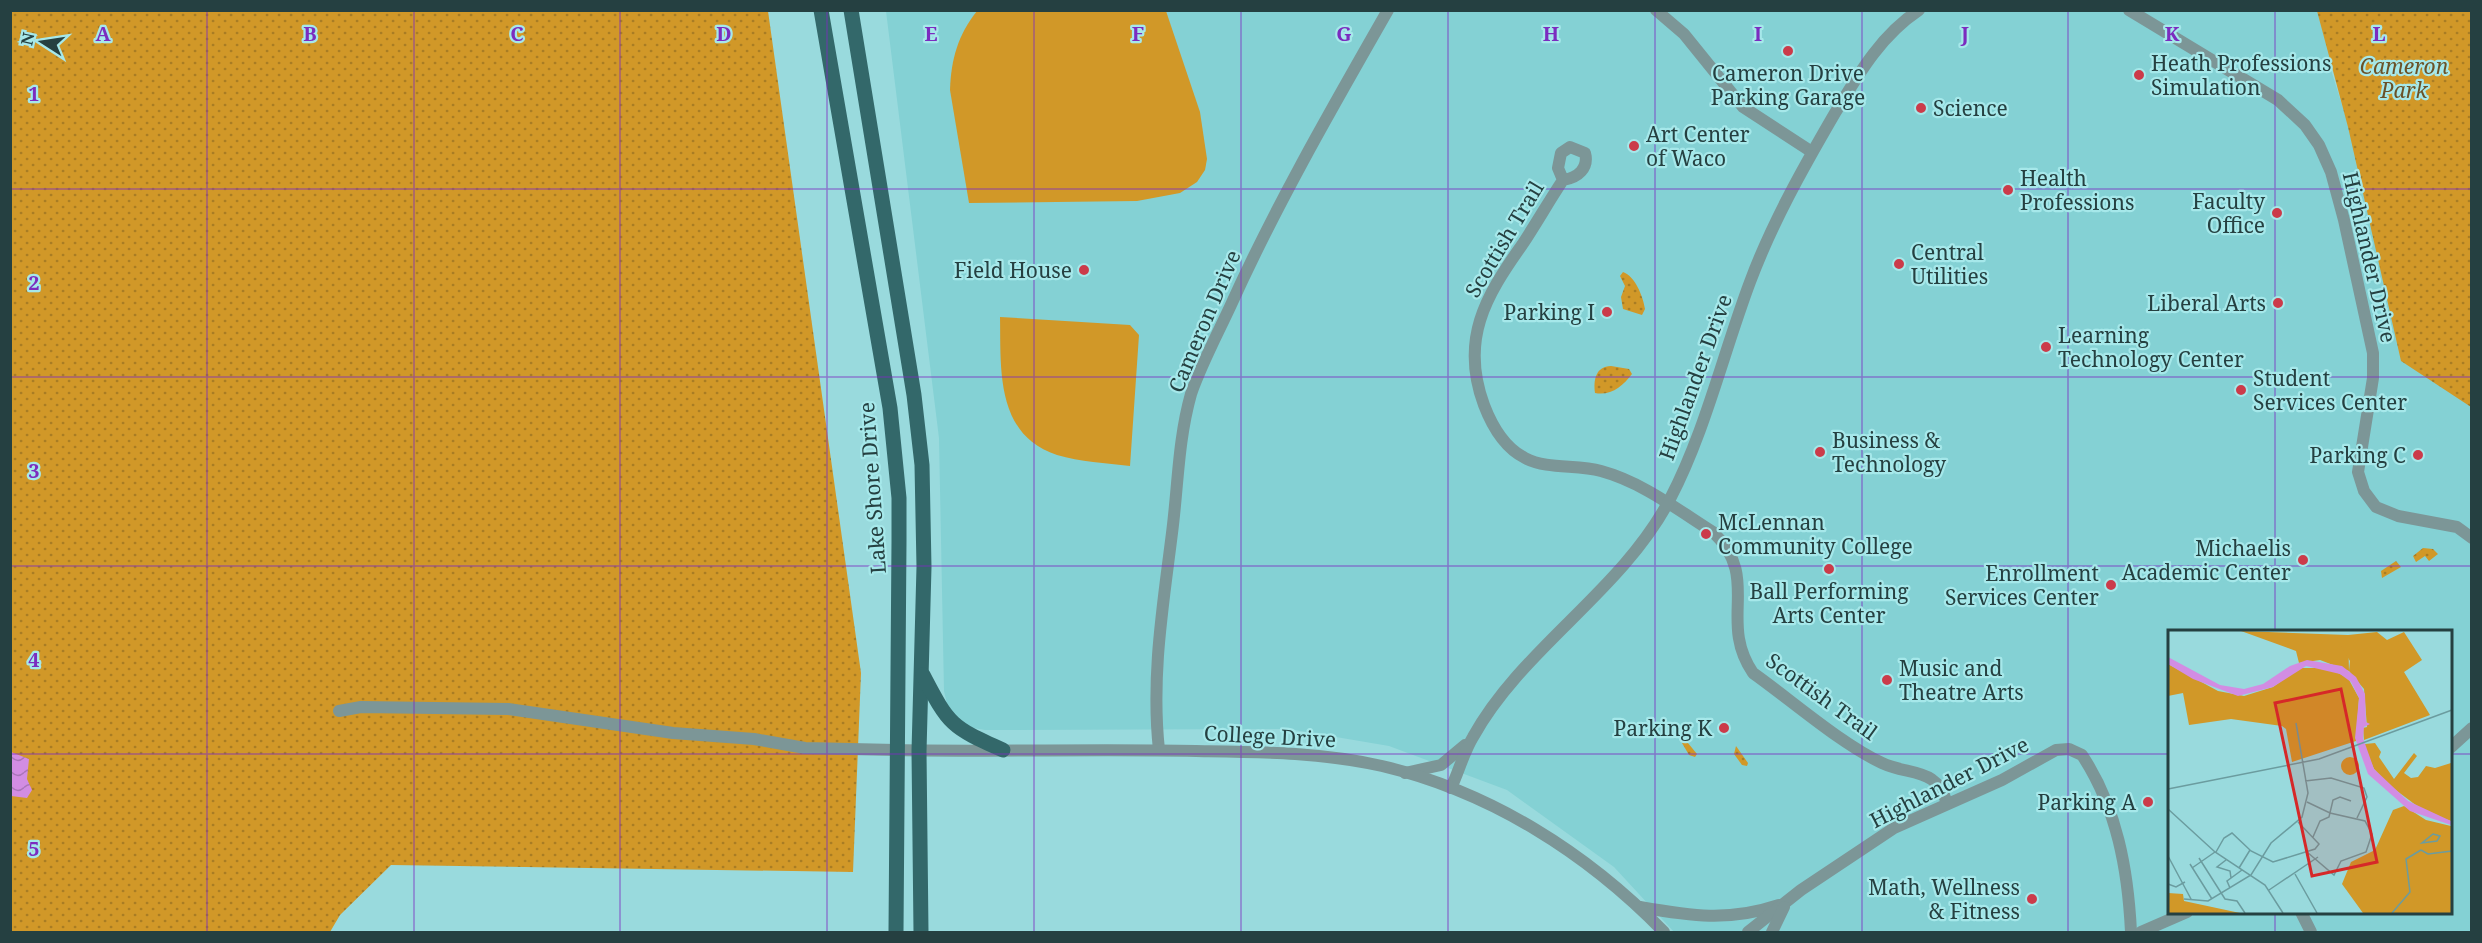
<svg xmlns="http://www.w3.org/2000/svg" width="2482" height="943" font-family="'Noto Serif',serif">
  <defs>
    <pattern id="grass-dots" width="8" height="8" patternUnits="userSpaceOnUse" patternTransform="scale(1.5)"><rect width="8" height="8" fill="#d19828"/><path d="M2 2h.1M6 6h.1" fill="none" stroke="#a97d24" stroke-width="1.8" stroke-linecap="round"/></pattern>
    <pattern id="water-waves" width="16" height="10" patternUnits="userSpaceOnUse" patternTransform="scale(1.5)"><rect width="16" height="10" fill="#d28de3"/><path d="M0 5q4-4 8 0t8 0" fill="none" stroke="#aa75ba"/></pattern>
  </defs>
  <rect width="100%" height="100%" fill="#99dadd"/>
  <path fill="#84d1d4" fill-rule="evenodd" d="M886,11h1439l6,59 31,98 109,237v527h-797l-60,-65 -107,-77 -118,-44 -100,-17 -304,1 -17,-3 -14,-11 -7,-12 -3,-13 -5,-253zM2170,631h280v281h-280z"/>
  <g fill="url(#grass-dots)">
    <polygon points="10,11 768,11 861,673 853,872 391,865 340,915 330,932 11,932"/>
    <polygon points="2317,11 2471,11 2471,407 2401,361 2348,127"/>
    <path d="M1623,272c12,4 20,24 22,37l-3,6 -19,-6 -2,-12 4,-11 -5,-10z"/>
    <path d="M1611,366l18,3 3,5c-9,12 -21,22 -37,19 -2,-13 1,-27 16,-27z"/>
    <polygon points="2423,548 2433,549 2438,554 2429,561 2425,556 2416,562 2413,556"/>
    <polygon points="2396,561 2401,567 2382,578 2381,571"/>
    <polygon points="1683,737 1697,754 1695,757 1689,755 1682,743"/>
    <polygon points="1736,746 1748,763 1747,766 1742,765 1734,754"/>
  </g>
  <g fill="#d19828">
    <path d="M977,11h189l34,101 7,47 -2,11 -8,12 -17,11 -43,8 -168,2 -19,-113c1,-31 8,-55 27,-79z"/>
    <path d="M1000,317l130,8 9,10 -9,131c-24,-3 -50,-4 -73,-11 -62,-20 -56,-87 -57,-138z"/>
  </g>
  <polygon fill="url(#water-waves)" points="11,752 29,759 27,779 32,790 27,798 11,796"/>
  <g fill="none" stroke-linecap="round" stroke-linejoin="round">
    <g stroke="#7c9697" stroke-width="12">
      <polyline points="1656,10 1684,34 1743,107 1812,152"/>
      <polyline points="2129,10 2278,100 2305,125 2319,145 2331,172 2344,220 2373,353 2373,378 2358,472 2364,491 2376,507 2398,516 2457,527 2472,538"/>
      <path d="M1563,180l-5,-12 3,-15 9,-6 15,6c4,15 -7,25 -22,27 -14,21 -27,44 -41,65 -37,52 -62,95 -38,160 8,21 21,43 41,53 23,12 52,6 76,13 41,11 77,39 112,61 49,47 4,88 40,141 38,27 88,71 129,90 28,13 56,4 65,41"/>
      <polyline points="339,711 361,707 508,709 673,733 754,739 805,748 896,750"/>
      <polyline points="2450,748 2472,728"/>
      <path d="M1159,750c-8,-74 4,-144 13,-217 6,-46 6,-93 19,-139 10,-29 26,-59 39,-87 46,-102 102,-199 158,-297"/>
      <polyline points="1405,773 1441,765 1465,745"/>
      <path d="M1451,788c8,-17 12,-34 22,-51 50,-90 148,-145 197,-238 35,-67 53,-145 80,-217 22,-59 53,-114 85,-169 23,-38 45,-77 84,-103"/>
      <path d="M1640,907c51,9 88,15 139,-2"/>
      <polyline points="2301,912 2311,932"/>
      <path d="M1748,932l53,-42 93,-62 108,-48 54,-30 13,-1 13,6c35,53 46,115 49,177"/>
      <polyline points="1772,932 1784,907"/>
      <polyline points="2141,932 2187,912"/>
    </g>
    <path stroke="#7c9697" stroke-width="12" d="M896,750c100,2 200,-1 300,1 63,1 124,1 186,15 109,26 205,87 282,166"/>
    <g stroke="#33686a" stroke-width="15">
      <polyline points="821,10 890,408 899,498 899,541 896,932"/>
      <polyline points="851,10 914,395 922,465 924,567 919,751 921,932"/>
      <path d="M923,675c26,50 28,52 80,75"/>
    </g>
  </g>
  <path fill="none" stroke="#7b2cbf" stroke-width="1.5" stroke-opacity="0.55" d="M207,10v922M414,10v922M620,10v922M827,10v922M1034,10v922M1241,10v922M1448,10v922M1655,10v922M1862,10v922M2068,10v922M2275,10v621M10,189h2462M10,377h2462M10,566h2462M10,754h2160M2450,754h22M2275,912v20"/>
  <g fill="#cb3b4a" stroke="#a6e8ea" stroke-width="2">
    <circle cx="1788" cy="51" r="6"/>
    <circle cx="2139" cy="75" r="6"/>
    <circle cx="1921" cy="108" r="6"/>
    <circle cx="1634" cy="146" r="6"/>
    <circle cx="2008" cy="190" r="6"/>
    <circle cx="2277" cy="213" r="6"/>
    <circle cx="1899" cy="264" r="6"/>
    <circle cx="1084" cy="270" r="6"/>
    <circle cx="2278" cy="303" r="6"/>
    <circle cx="1607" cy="312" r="6"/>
    <circle cx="2046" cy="347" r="6"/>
    <circle cx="2241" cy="390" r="6"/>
    <circle cx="1820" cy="452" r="6"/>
    <circle cx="2418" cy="455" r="6"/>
    <circle cx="1706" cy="534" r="6"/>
    <circle cx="2303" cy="560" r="6"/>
    <circle cx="1829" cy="569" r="6"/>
    <circle cx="2111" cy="585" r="6"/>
    <circle cx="1887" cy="680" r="6"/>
    <circle cx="1724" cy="728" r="6"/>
    <circle cx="2148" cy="802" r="6"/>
    <circle cx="2032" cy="899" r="6"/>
  </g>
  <g text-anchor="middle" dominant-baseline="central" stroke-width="4.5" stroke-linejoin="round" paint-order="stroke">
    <g font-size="21" fill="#254041" stroke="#a6e8ea" text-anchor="start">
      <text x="2151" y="63">Heath Professions<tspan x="2151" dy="24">Simulation</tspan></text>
      <text x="1788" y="73" text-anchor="middle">Cameron Drive<tspan x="1788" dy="24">Parking Garage</tspan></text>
      <text x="1933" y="108">Science</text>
      <text x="1646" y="134">Art Center<tspan x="1646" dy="24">of Waco</tspan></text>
      <text x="2020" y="178">Health<tspan x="2020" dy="24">Professions</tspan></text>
      <text x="2265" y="201" text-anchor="end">Faculty<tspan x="2265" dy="24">Office</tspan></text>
      <text x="1911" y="252">Central<tspan x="1911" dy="24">Utilities</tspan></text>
      <text x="1072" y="270" text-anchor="end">Field House</text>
      <text x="2266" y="303" text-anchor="end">Liberal Arts</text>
      <text x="1595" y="312" text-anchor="end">Parking I</text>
      <text x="2058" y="335">Learning<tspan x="2058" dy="24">Technology Center</tspan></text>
      <text x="2253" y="378">Student<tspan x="2253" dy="24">Services Center</tspan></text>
      <text x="1832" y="440">Business &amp;<tspan x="1832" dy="24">Technology</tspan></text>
      <text x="2406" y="455" text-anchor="end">Parking C</text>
      <text x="1718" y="522">McLennan<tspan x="1718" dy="24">Community College</tspan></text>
      <text x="2291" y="548" text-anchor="end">Michaelis<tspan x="2291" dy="24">Academic Center</tspan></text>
      <text x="2099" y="573" text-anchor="end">Enrollment<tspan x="2099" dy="24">Services Center</tspan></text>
      <text x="1829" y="591" text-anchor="middle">Ball Performing<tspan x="1829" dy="24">Arts Center</tspan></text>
      <text x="1899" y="668">Music and<tspan x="1899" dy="24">Theatre Arts</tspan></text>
      <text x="1712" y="728" text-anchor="end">Parking K</text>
      <text x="2136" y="802" text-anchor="end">Parking A</text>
      <text x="2020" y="887" text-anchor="end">Math, Wellness<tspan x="2020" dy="24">&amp; Fitness</tspan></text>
    </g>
    <g font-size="21" font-style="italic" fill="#6b5227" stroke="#a6e8ea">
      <text x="2404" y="66">Cameron<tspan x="2404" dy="24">Park</tspan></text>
    </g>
    <g font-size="21" fill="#254041" stroke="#a6e8ea">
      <text transform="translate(1504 239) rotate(-59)">Scottish Trail</text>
      <text transform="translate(2370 257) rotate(77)">Highlander Drive</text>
      <text transform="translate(1204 321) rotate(-67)">Cameron Drive</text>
      <text transform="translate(1695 377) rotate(-70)">Highlander Drive</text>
      <text transform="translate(872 488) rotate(-94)">Lake Shore Drive</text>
      <text transform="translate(1822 696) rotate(36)">Scottish Trail</text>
      <text transform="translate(1270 736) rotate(3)">College Drive</text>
      <text transform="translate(1949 782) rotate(-27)">Highlander Drive</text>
    </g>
  </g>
  <g transform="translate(2168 630)">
    <rect width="284" height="284" fill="#99dadd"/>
    <path d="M0,34l50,27 26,5 29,-9 26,-19h29l20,10 11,20 -3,43 -64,21 -6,-33 -4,-3 -51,-7 -42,6 -6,-32 -15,3zM236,176l22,14 25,6v87h-88l-21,-29 9,-22 24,-12 18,-40z" fill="#d19828"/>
    <path d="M73,1l107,4 1,36 -29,-11 -21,3 -3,-12zM207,113l6,9 -2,5 15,22 20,-26 3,3 -13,17 7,5 7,-1 8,-11 9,2 16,-5v58l-26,-9 -36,-27 -15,-16 -9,-21v-4zM0,263l15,1 1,7 56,12h-72z" fill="#d19828"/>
    <path d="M209,2l10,8 17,-8 18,28 -18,12 26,43 -66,25 -1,-12 4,-1 -3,-38 -15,-18 1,-10 -9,-15 7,-5v-6zM173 136a9 9 0 1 1 18 0a9 9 0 1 1-18 0Z" fill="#d19828"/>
    <path d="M0,27l52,28 24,4 19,-5 27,-18 17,-6 35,6 14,11 9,17 1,28 4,2 -6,3 -1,11 11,31 34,32 43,20v4l-41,-14 -42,-37 -13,-36 4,-40 -8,-16 -11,-8 -34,-8 -33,21 -35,9 -45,-17 -25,-15z" fill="#d28de3"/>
    <path fill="none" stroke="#6b9c9f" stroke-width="1.5" d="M137,151l26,-3 33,10 3,9 -10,21M0,159l151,-30 133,-49M0,179l47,43 50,33 18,28M265,204l7,2 -3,5 -15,2zM145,207l7,-16 9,-4 4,-17 7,-3 11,4M253,220l7,4 24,-3M48,222l8,-14 8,-5 19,18 22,11 42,-13 4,-5 -21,-22M139,222l27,23 7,-14 25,-9 6,-18 -7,-13 -35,-8 -23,-11M0,226l23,43M31,228l26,41 12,2 8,12M58,230l-9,7 13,4 1,7M22,234l22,35M24,238l23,-16M71,238l11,-18M127,244l22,39M0,254l8,3 9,-5M62,258l-3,-7 15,-11M101,260l49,-33M16,269l24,2 43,-26 20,-32 31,-26 6,-24 -12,-70M224,283l18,-21 -4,-33 15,-9"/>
    <path fill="#d62828" fill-opacity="0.15" stroke="#d62828" stroke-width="3" d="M173,59l36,173 -65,14 -37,-173z"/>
    <rect width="284" height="284" fill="none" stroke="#254041" stroke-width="3"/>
  </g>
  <g font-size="20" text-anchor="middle" font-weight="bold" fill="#7b2cbf" stroke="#a6e8ea" stroke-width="4.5" stroke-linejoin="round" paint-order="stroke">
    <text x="103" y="41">A</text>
    <text x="310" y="41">B</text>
    <text x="517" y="41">C</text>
    <text x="724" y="41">D</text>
    <text x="931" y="41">E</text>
    <text x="1138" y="41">F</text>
    <text x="1344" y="41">G</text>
    <text x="1551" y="41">H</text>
    <text x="1758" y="41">I</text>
    <text x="1965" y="41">J</text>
    <text x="2172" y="41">K</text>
    <text x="2379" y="41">L</text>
    <text x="34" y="101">1</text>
    <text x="34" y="290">2</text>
    <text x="34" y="478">3</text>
    <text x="34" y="667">4</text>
    <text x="34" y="856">5</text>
  </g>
  <rect width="2482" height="943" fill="none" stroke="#254041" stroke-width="24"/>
  <g transform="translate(42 42) rotate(282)" stroke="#a6e8ea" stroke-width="4.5" paint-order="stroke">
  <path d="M0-4.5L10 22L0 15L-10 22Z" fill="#254041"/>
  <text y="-9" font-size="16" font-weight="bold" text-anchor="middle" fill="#254041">N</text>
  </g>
</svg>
